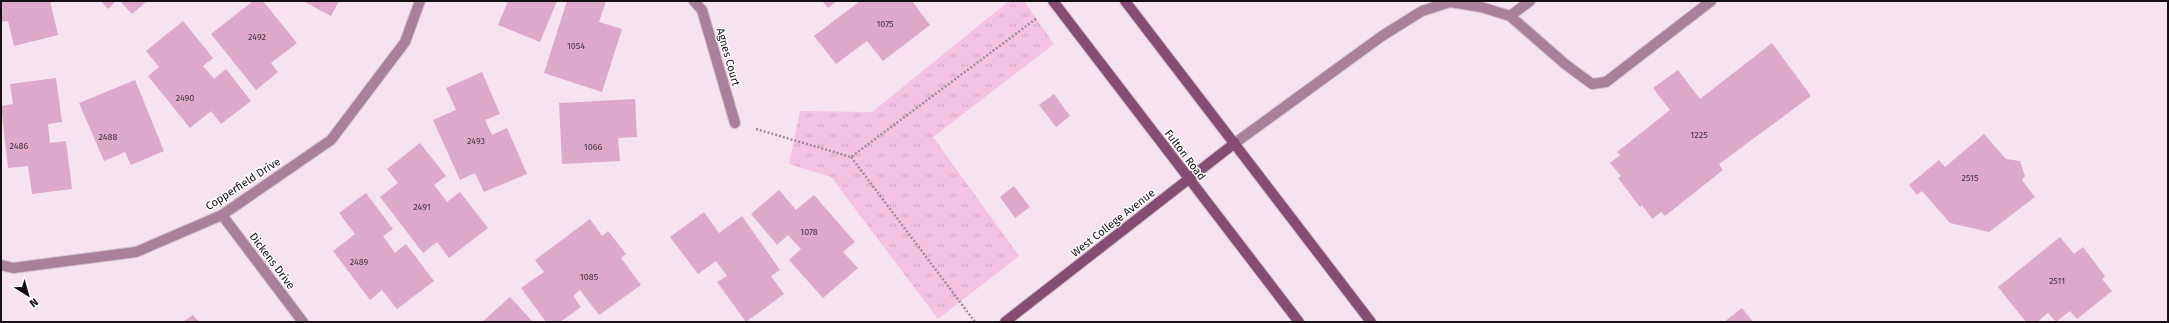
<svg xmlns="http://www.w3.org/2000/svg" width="2169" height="323" font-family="'Fira Sans',sans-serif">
  <defs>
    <pattern id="grass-tufts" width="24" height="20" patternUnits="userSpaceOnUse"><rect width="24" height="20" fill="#f4c3e3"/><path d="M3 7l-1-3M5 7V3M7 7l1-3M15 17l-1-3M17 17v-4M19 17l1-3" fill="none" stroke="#d0a6c2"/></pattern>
  </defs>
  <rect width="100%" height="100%" fill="#f7e2ef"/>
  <polygon fill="url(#grass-tufts)" points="1009,1 1024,1 1054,44 933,137 1019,256 938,319 831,177 789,164 800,111 872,112"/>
  <g fill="#dca9cb">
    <polygon points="1,1 50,1 58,35 14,46 8,21 1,22"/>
    <polygon points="101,1 116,1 108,9"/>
    <polygon points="120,1 147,1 132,14"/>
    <polygon points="253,1 263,1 297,43 271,63 278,72 256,90 211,34"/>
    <polygon points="303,1 339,1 331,16"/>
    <polygon points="508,1 557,1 540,42 498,25"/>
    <polygon points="567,1 606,1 599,22 622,29 602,92 544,73"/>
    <polygon points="822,1 837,1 828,8"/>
    <polygon points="860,1 912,1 930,25 883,61 867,41 836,64 814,36"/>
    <polygon points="183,21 213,58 203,66 214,79 226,69 251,101 221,124 211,111 190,128 148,76 159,67 146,51"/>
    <polygon points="1772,43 1811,96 1719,164 1723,170 1665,216 1661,212 1652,219 1642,205 1640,207 1618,178 1621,176 1610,163 1620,155 1617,152 1670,110 1653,88 1678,70 1700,99"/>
    <polygon points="482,72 500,114 485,120 492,135 507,128 527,174 484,192 475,173 460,180 433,120 456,110 446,88"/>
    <polygon points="56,78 62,122 48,124 50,143 66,141 72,189 32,194 28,166 8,168 1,106 13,104 10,84"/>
    <polygon points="135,80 164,151 131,165 125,152 104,161 79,103"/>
    <polygon points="1054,94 1070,116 1056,127 1039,105"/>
    <polygon points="635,99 637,137 618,138 620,161 562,164 559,103"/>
    <polygon points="1984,134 2006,159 2020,161 2025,176 2022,180 2035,197 1989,232 1950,223 1922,191 1917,195 1909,185 1939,160 1945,167"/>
    <polygon points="420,143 446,176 434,185 447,202 460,192 488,228 449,258 437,242 423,253 380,197 398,183 387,169"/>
    <polygon points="1014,186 1030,207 1015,218 1000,197"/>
    <polygon points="779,190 796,210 814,195 855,242 843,252 858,268 823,298 789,260 801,249 788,235 777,245 751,214"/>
    <polygon points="366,193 393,229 383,236 395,253 406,244 434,281 397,309 382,290 370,300 333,251 355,234 339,213"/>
    <polygon points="704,212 719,233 742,216 780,270 771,276 784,294 746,322 717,282 727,276 716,261 698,274 670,237"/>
    <polygon points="590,219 602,236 608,231 626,254 621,258 641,285 599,315 580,290 573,296 581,307 560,322 546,322 521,288 544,272 535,260"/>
    <polygon points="2060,237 2074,254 2083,247 2105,276 2102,279 2112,291 2077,319 2070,311 2056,322 2048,313 2037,322 2026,322 1998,287"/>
    <polygon points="510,297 533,322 482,322"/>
    <polygon points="1742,308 1753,322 1724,322"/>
    <polygon points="193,315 199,322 183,322"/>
  </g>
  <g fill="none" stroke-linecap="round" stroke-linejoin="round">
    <g stroke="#d3c0cc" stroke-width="12">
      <g id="lane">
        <polyline points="1510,16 1530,1"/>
        <polyline points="1235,143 1382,36 1422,11 1450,2 1481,7 1510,16 1565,64 1592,84 1606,82 1711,1"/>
      </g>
    </g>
    <g stroke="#d3c0cc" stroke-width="12">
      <g id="street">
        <polyline points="694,1 702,10 735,123"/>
        <polyline points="222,215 303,322"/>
        <polyline points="1,265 13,268 136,252 222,215 331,140 405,42 420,1"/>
      </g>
    </g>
    <g stroke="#d3c0cc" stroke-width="12">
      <g id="secondary">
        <polyline points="1053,1 1299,322"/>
        <polyline points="1125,1 1371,322"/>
        <polyline points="1005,322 1235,143"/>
      </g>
    </g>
    <g stroke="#9d8e98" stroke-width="2.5" stroke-dasharray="2 2" stroke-linecap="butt">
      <polyline points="756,129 851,157 1037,18"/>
      <polyline points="851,157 975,322"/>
    </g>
    <use href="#lane" stroke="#a8809a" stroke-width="10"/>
    <use href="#street" stroke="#a8809a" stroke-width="10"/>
    <use href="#secondary" stroke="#854d74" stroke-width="10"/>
  </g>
  <g text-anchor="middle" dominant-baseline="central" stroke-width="3" stroke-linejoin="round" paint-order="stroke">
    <g font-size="9" fill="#473541">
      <text x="885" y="24">1075</text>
      <text x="257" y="37">2492</text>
      <text x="576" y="46">1054</text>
      <text x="185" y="98">2490</text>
      <text x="1699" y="135">1225</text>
      <text x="108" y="137">2488</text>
      <text x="476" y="141">2493</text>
      <text x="19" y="146">2486</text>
      <text x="593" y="147">1066</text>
      <text x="1970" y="178">2515</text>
      <text x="422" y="207">2491</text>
      <text x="809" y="232">1078</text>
      <text x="359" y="262">2489</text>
      <text x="589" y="277">1085</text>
      <text x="2057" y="281">2511</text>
    </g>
    <g font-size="11" fill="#150e13" stroke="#fff">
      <text transform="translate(728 57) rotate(74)">Agnes Court</text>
      <text transform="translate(1185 155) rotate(53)">Fulton Road</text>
      <text transform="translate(243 184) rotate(-33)">Copperfield Drive</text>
      <text transform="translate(1113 223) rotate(-38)">West College Avenue</text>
      <text transform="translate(272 261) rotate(53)">Dickens Drive</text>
    </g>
  </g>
  <rect width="2169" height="323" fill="none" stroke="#150e13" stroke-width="4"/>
  <g transform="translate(28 295) rotate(143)" stroke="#ffffff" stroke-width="3" paint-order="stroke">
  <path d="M0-3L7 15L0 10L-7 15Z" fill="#150e13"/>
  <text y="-6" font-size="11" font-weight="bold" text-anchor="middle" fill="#150e13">N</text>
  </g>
</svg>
